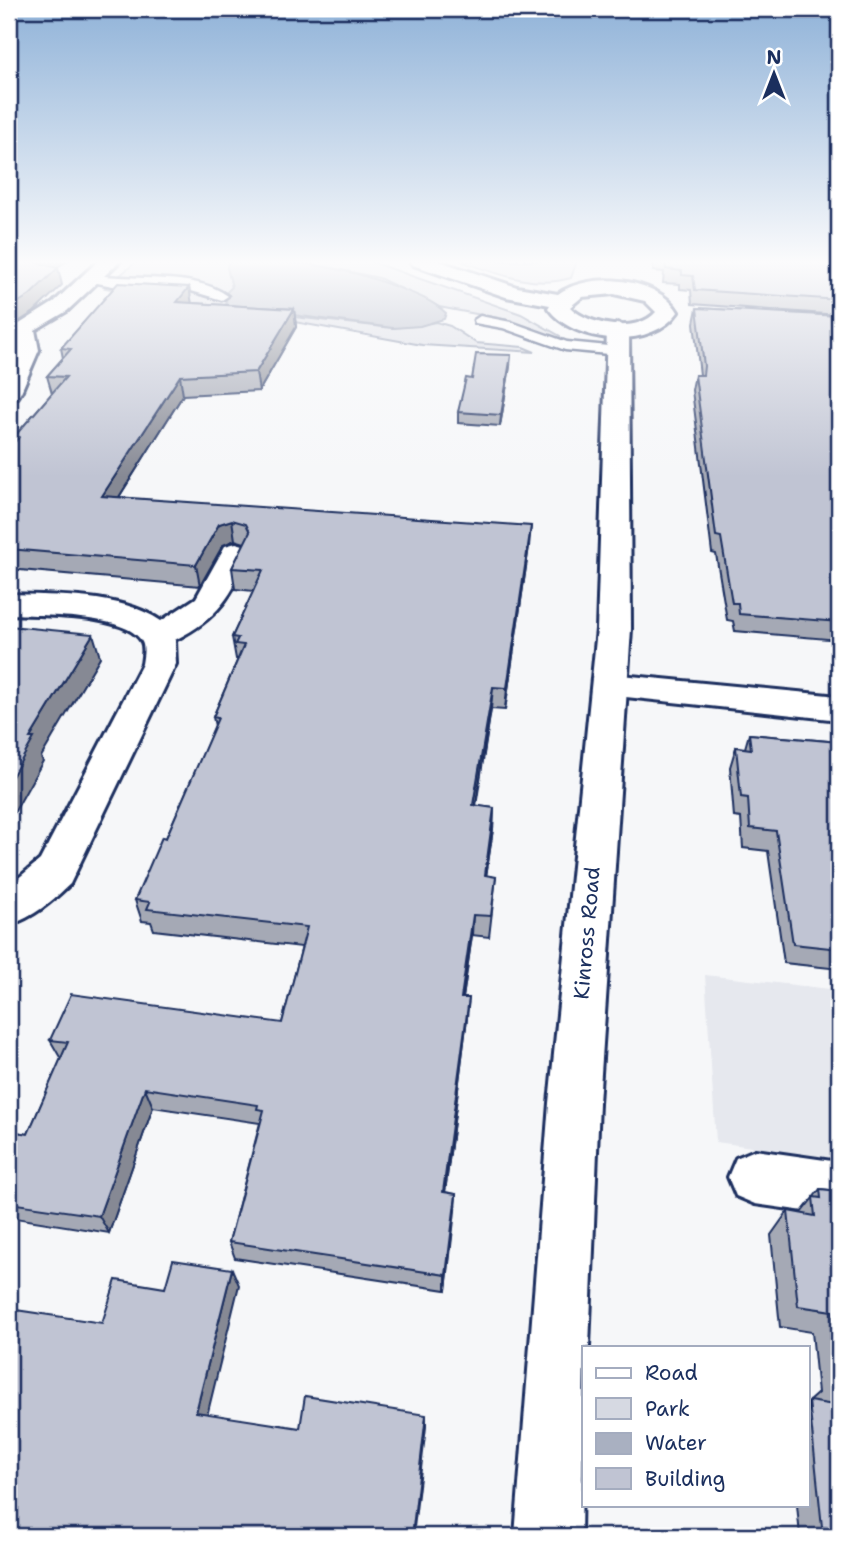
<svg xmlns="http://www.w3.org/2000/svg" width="848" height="1545" font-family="'Shantell Sans',sans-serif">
  <rect width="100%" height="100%" fill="#f6f7f9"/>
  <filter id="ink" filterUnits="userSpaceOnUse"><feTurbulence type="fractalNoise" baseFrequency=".0143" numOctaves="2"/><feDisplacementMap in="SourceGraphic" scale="14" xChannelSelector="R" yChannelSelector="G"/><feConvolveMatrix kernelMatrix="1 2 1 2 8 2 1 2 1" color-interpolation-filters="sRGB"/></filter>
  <g filter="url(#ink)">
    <polygon fill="#e6e8ee" points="705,975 839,990 839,1159 716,1142"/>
    <g fill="#d6d9e2" stroke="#7884a0" stroke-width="2">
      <polygon points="137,261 229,261 227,267 232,287 227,292 226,304 258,313 393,328 436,322 450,326 476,343 523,347 535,352 422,345 105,288"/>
      <polygon points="299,261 369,261 521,314 560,336 562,341 508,320 439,307 379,278"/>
      <path d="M460,261h117l-6,17c-38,11 -75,-5 -111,-17z"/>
    </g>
    <path fill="#a9b0c1" stroke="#707c99" stroke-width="2" d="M229,261c64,0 110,3 170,27 18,7 33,12 47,25l-2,6 -24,7 -27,2 -155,-20 -12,-4 1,-12 5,-5 -5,-20z"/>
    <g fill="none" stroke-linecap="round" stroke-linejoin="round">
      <g stroke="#1b2f5e" stroke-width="5">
        <g id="lane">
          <path d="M91,274c40,8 105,-3 137,22l-6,4 -51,-15 -53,2 -31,-6v-6z"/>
          <polygon points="480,316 511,322 567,342 619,347 626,351 619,355 565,350 503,328 475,323 474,320"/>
        </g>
      </g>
      <g stroke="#1b2f5e" stroke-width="6">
        <g id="street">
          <polygon points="98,261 120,261 67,311 35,330 39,350 21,392 18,397 9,399 9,367 17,350 13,328 53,303"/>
          <path d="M410,261h29l78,26 41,7c31,-23 100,-17 120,18 -26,38 -104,33 -130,-4l2,-3 -44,-8 -93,-32zM614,294l31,7 11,11c-19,22 -67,14 -86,-5l12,-10z"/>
          <path d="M236,543l11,3 4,6c-20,44 -32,66 -76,88l1,24 -106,220c-19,18 -36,33 -61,41v-39l31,-26 102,-196c1,-7 3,-16 0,-22 -14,-29 -105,-26 -133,-28v-20c47,2 111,-1 152,27l35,-23 29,-52z"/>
          <polygon points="610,674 839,696 839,720 598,694 592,686 598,678"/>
          <polygon points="755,1150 839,1162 839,1216 755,1204 736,1196 728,1177 736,1158"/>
        </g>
      </g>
      <g stroke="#1b2f5e" stroke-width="6">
        <polygon id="secondary" points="618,323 629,330 631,629 599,1103 589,1347 584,1347 581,1536 515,1536 549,1103 597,629 607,330"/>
      </g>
      <use href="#lane" fill="#fff" fill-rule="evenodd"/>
      <use href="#street" fill="#fff" fill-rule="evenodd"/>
      <use href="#secondary" fill="#fff" fill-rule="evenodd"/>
    </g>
    <g fill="#a5a9b5" stroke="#1b2f5e" stroke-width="2">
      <polygon points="653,261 839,261 839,315 692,304 691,290 680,289 680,284 663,283 664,272 653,271"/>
      <polygon points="189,287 191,303 294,309 296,327 259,391 183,395 119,497 529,546 505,710 491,709 476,806 494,808 493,829 486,876 496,877 489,937 472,935 463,998 467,1018 445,1192 456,1194 446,1290 235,1258 229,1242 260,1123 153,1107 109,1233 9,1217 9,1131 28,1134 61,1059 50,1040 282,1023 302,947 154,930 151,922 142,921 135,900 166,838 215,726 213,717 238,659 236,659 232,637 254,591 235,589 232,568 245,543 235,540 223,545 200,586 9,569 9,449 15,442 14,437 52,393 47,376 63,358 61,348"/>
      <polygon points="697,308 839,316 839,640 735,631 733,621 727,620 716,554 712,553 692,390 695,375 700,375 694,323"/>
      <polygon points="510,366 500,426 458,423 458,412 472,379"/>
      <polygon points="749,734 839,742 839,969 784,963 768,851 743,848 741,818 734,817 730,767 736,747 745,748"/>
      <polygon points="820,1189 839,1191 839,1536 800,1536 797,1505 808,1505 808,1402 818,1393 812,1332 780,1327 771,1235 788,1211 801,1213"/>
    </g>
    <g fill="#868994" stroke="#1b2f5e" stroke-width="2">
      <polygon points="36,261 67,261 39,278 35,262"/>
      <polygon points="58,268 62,285 34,312 12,326 11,334 9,337 9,308"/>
      <polygon points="189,287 192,304 177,302"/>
      <polygon points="294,309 296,327 259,391 256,372"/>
      <polygon points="511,355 510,366 500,426 501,415"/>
      <polygon points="180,376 183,395 107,516 102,496"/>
      <polygon points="232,520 235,540 223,545 200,586 196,565 219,524"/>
      <polygon points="531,526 529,546 505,710 507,688"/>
      <polygon points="93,634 100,657 41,757 43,761 9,822 9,782 30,738"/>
      <polygon points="493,687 491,709 472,827 473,805"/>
      <polygon points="494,808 493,829 483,897 485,875"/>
      <polygon points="473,915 472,935 460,1018 461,998"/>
      <polygon points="469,998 467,1018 443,1208 443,1192"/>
      <polygon points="145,1088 153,1107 109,1233 99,1216"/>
      <polygon points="456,1194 455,1211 446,1290 446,1275"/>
      <polygon points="232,1269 239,1285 205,1424 196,1412"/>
      <polygon points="426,1415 426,1427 413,1536 412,1536"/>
    </g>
    <g fill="#c0c4d3" stroke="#1b2f5e" stroke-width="2">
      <polygon points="9,261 36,261 35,262 58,268 30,295 9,308"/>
      <polygon points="666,261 839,261 839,300 695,290 693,276 682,275 682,271 666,269"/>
      <polygon points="118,283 189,287 177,302 294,309 256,372 180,376 102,496 531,526 507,688 493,687 473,805 494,808 485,875 496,877 491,916 473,915 461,998 469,998 443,1192 456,1194 446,1275 229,1242 264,1110 257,1109 258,1105 145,1088 99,1216 9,1203 9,1131 28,1134 68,1042 50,1040 71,994 282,1023 307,927 147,909 150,902 135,900 162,837 166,838 218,718 213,717 244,645 235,644 238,638 232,637 263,570 232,568 250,532 246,524 232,520 219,524 196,565 9,549 9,449 19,437 14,437 66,377 47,376 71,349 61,348"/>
      <polygon points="697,308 839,316 839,622 739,614 738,603 732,603 721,537 716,536 695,375 703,375 704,366"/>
      <polygon points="476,354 511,355 501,415 458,412 466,378 472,379"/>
      <polygon points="9,626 93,634 30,738 34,738 9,782"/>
      <polygon points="749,734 839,742 839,949 793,944 776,831 750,828 748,798 741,797 736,747 751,749"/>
      <polygon points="820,1189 839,1191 839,1378 832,1311 798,1306 788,1211 815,1216 813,1197 821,1198"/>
      <polygon points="173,1260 232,1269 196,1412 300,1428 305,1396 426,1415 412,1536 9,1536 9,1309 102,1323 116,1280 165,1288"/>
      <polygon points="830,1382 839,1383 839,1529 822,1527 809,1401 834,1405"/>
    </g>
  </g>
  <linearGradient id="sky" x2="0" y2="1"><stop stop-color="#8fb2d8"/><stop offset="0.55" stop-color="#fbfbfc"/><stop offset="1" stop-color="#fbfbfc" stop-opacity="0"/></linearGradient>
  <rect width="848" height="477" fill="url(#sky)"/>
  <g text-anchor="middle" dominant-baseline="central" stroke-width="6" stroke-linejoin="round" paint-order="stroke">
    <g font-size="21" fill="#1b2f5e" stroke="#fff">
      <text transform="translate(587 933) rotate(-85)">Kinross Road</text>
    </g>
  </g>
  <rect width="848" height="1545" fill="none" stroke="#fff" stroke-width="35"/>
  <rect x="18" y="18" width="813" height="1510" fill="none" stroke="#1b2f5e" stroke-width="2.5" filter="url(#ink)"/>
  <rect x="582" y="1346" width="228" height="161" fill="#ffffff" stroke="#a4acbf" stroke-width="2"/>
  <rect x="596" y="1368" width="35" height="10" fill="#ffffff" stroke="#a4acbf" stroke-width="2"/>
  <text x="645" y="1380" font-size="21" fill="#1b2f5e">Road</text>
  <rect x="596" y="1398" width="35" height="21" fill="#d6d9e2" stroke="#a4acbf" stroke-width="2"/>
  <text x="645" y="1416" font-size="21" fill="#1b2f5e">Park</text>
  <rect x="596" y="1433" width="35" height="21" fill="#a9b0c1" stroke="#a4acbf" stroke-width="2"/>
  <text x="645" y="1450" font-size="21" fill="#1b2f5e">Water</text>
  <rect x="596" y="1468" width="35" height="21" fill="#c0c4d3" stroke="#a4acbf" stroke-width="2"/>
  <text x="645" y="1486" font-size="21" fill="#1b2f5e">Building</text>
  <g transform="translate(774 74)" stroke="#ffffff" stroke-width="5" paint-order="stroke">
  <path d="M0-5L12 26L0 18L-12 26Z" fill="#1b2f5e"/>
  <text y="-10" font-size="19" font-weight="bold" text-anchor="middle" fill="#1b2f5e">N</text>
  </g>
</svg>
